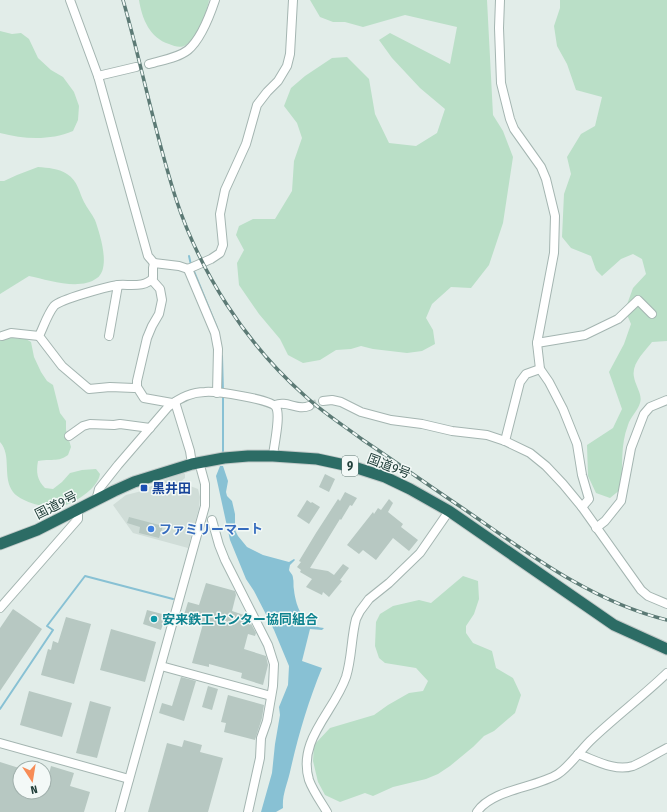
<svg xmlns="http://www.w3.org/2000/svg" width="667" height="812" font-family="'Fira Sans Condensed','Noto Sans JP',sans-serif">
  <rect width="100%" height="100%" fill="#e2ede9"/>
  <polygon fill="#d0ddd8" points="183,473 185,474 185,478 180,482 198,489 200,497 199,508 188,548 133,533 113,505 126,495 138,492 174,476"/>
  <g fill="#badfc7">
    <path d="M139,0h70c-2,12 -12,41 -25,46 -5,2 -10,0 -15,-2 -19,-6 -27,-25 -30,-44z"/>
    <polygon points="310,0 487,0 493,115 503,131 513,157 503,223 489,265 471,288 451,287 432,304 426,318 433,330 435,344 422,351 407,353 373,349 361,346 351,349 336,350 320,360 303,363 288,355 280,339 259,314 239,285 237,263 244,250 236,235 239,226 253,219 275,219 292,191 294,161 302,138 297,123 284,106 291,88 305,76 332,58 347,57 369,79 375,114 389,143 416,146 437,133 445,109 420,88 392,58 379,40 390,33 450,64 457,27 405,15 363,27 345,22 333,22 320,17"/>
    <path d="M560,0h107v341l-15,1c-7,9 -21,22 -18,35 1,8 9,18 6,26 -2,7 -10,15 -12,22 -8,20 -5,43 -7,64l-11,9 -14,-5 -8,-17 -1,-31 26,-17 9,-19 -13,-37 15,-28 7,-20 -6,-14 8,-22 13,-14 -4,-15 -9,-5 -12,5 -19,17 -6,-6 -5,-14 -20,-8 -9,-11 2,-43 7,-20 -4,-17 14,-23 14,-8 7,-29 -26,-7 -9,-26 -10,-18 -3,-20 6,-18z"/>
    <path d="M0,31l12,3 9,-1 8,6 9,19 13,12 12,7 11,15 5,14 -1,14 -5,11c-24,10 -49,8 -73,2z"/>
    <path d="M38,167c10,1 20,1 29,7 11,7 12,18 17,28 3,6 8,12 11,18 5,14 16,48 2,58 -17,13 -49,2 -68,-2l-29,18v-113h4l13,-6z"/>
    <path d="M12,338l14,1 5,3 3,15 7,15 6,9 6,4 7,28 6,8v9l5,17 -3,8c-11,8 -17,3 -30,6 -2,11 -1,19 7,27l8,1 9,-7 8,-9 12,-3 14,-1 4,5c-2,15 -27,30 -41,33 -12,2 -38,-5 -46,-15 -11,-15 -1,-37 -13,-50v-102z"/>
    <polygon points="463,576 478,581 479,599 474,614 466,626 466,633 473,643 492,651 496,668 513,678 521,695 515,713 494,731 484,736 473,747 450,766 438,774 426,779 393,787 373,796 365,793 340,802 325,795 318,782 313,761 314,745 330,728 374,715 388,705 409,693 423,691 428,681 416,668 385,663 379,658 375,646 376,622 380,614 393,606 419,600 431,603"/>
  </g>
  <path fill="#88c1d4" d="M220,466h3l5,15 -2,11 1,4 5,5 3,13v16l3,6 9,11 16,8 26,7 5,-3 1,1 -5,5 -1,5c1,3 4,4 4,8 1,4 0,8 1,12 2,18 10,37 30,38l-2,2 -12,-1 -8,32 20,7c-14,34 -24,68 -32,104 -3,13 -8,23 -7,36l-7,4h-15l11,-39 3,-29 5,-29 -1,-8 9,-22 1,-19 -15,-36 -20,-39 -8,-12 -16,-39 -14,-64z"/>
  <g fill="none" stroke-linecap="round" stroke-linejoin="round">
    <g stroke="#88c1d4" stroke-width="2">
      <polyline points="189,256 191,265"/>
      <polyline points="193,269 217,328"/>
      <polyline points="222,356 223,392"/>
      <polyline points="223,453 223,396"/>
      <polyline points="0,709 53,630 47,626 85,576 173,599"/>
    </g>
  </g>
  <g fill="#b7c8c2">
    <polygon points="325,474 335,479 329,492 319,487"/>
    <polygon points="345,492 357,498 352,506 350,505 341,520 340,519 310,568 328,571 334,575 343,564 349,568 340,580 342,581 329,597 323,592 322,595 306,587 312,579 300,572 301,570 297,567 301,562 299,561 316,533 338,499 340,501"/>
    <polygon points="389,499 393,503 388,512 403,524 401,527 418,540 409,551 393,538 376,560 363,550 359,554 347,545 373,512 374,514 378,508 381,510"/>
    <polygon points="307,500 311,503 312,502 320,507 309,524 297,516"/>
    <polygon points="129,517 163,526 159,538 139,533 140,527 127,523"/>
    <polygon points="206,583 235,591 236,595 232,611 247,616 256,633 255,636 248,634 244,649 266,656 268,665 263,685 241,678 242,673 209,664 209,667 192,663 203,624 183,618 188,602 199,605"/>
    <polygon points="13,609 42,629 0,691 0,628"/>
    <polygon points="147,610 166,615 161,630 143,624"/>
    <polygon points="66,617 91,624 74,684 41,675 48,649 51,650 53,641 58,643"/>
    <polygon points="111,629 156,642 145,682 100,670"/>
    <polygon points="181,677 196,681 184,721 159,713 162,703 172,706"/>
    <polygon points="208,686 218,689 212,710 202,707"/>
    <polygon points="29,691 72,703 62,737 20,725"/>
    <polygon points="228,695 264,705 262,718 255,740 224,732 226,723 221,722"/>
    <polygon points="90,701 111,707 97,758 76,753"/>
    <polygon points="184,740 202,745 200,752 223,758 208,812 148,812 167,743 182,747"/>
    <polygon points="0,762 19,768 17,775 20,776 20,792 44,792 44,782 47,782 51,766 74,773 70,786 90,792 84,812 0,812"/>
  </g>
  <g fill="none" stroke-linecap="round" stroke-linejoin="round">
    <polyline stroke="#bbcac6" stroke-width="8" stroke-dasharray="8 4" stroke-linecap="butt" points="309,406 323,401"/>
    <g stroke="#a4b5b1" stroke-width="10">
      <g id="minor">
        <polyline points="70,0 98,76 148,256 154,263 179,266 188,269 211,259 220,253 223,245 220,214 225,190 246,144 257,105 267,92 278,81 287,66 290,54 293,0"/>
        <polyline points="500,0 499,28 501,83 510,119 514,129 541,167 546,179 555,216 554,253 537,343 540,369 549,382 563,409 577,444 582,475 589,499 582,507"/>
        <path d="M149,64c13,-4 29,-6 39,-14 12,-10 22,-35 27,-50"/>
        <polyline points="98,76 136,67"/>
        <polyline points="188,269 215,333 218,349 217,393"/>
        <polyline points="152,280 160,289 162,300 159,314 152,326 147,338 137,381 137,387 144,398 172,403"/>
        <polyline points="2,336 11,333 39,336"/>
        <polyline points="109,336 118,285"/>
        <polyline points="537,343 585,335 618,319 638,300 652,314"/>
        <path d="M137,387l-3,1 -24,-1 -21,2 -27,-23 -23,-30c5,-10 8,-21 15,-30 7,-7 52,-19 64,-21 11,-1 27,3 35,-7v-10l1,-5"/>
        <polyline points="323,401 332,400 341,402 361,412 391,420 422,424 452,431 487,435 505,441 530,453 546,466 563,484 582,507 641,590 648,596 667,604"/>
        <polyline points="175,402 190,451 192,464"/>
        <path d="M275,405c12,-5 22,6 34,1"/>
        <polyline points="69,436 83,426 90,424 114,425 120,424 150,428"/>
        <polyline points="505,441 520,382 526,374 540,369"/>
        <path d="M98,499l-1,-2 2,-8 19,-24 50,-58c10,-8 24,-15 37,-15 10,-1 66,7 71,15 5,9 -2,37 -3,49"/>
        <polyline points="212,520 219,545 225,560 268,645 274,664 273,686 267,721 261,738 260,758 248,812"/>
        <polyline points="596,528 605,521 621,501 631,448 644,414 650,407 667,400"/>
        <polyline points="0,608 78,519 78,510"/>
        <polyline points="161,666 271,696"/>
        <polyline points="0,743 129,779"/>
        <path d="M578,754c17,6 37,18 55,12 12,-5 22,-12 34,-18"/>
        <polyline points="120,812 205,506 205,484 199,462"/>
        <path d="M327,812c-6,-10 -14,-21 -18,-32 -12,-40 25,-68 37,-103 6,-19 5,-39 10,-58l4,-8 9,-12 20,-16 31,-30 29,-42"/>
        <path d="M477,812c15,-23 59,-24 81,-38 12,-8 21,-22 32,-33 25,-24 52,-44 77,-68"/>
      </g>
    </g>
    <g stroke="#c1c9c8" stroke-width="13">
      <polyline id="highway" points="0,544 37,530 114,491 134,482 192,464 224,458 248,456 273,456 317,459 354,467 385,477 410,489 449,511 614,625 667,649"/>
    </g>
    <use href="#minor" stroke="#fff" stroke-width="8"/>
    <use href="#highway" stroke="#2c6c65" stroke-width="11"/>
    <g stroke="#5c7a75" stroke-width="3.5">
      <path id="rail" d="M123,0c19,66 32,134 53,199 24,73 70,145 128,196 18,17 39,30 59,45 33,22 65,45 98,67 64,44 129,94 206,113"/>
    </g>
    <use href="#rail" stroke="#f3f9f7" stroke-width="2" stroke-dasharray="6" stroke-linecap="butt"/>
  </g>
  <rect fill="#1a4fb4" stroke="#f3f9f7" stroke-width="1.5" x="140" y="484" width="8" height="8" rx="2"/>
  <circle fill="#3f7fe0" stroke="#f3f9f7" stroke-width="1.5" cx="151" cy="529" r="4"/>
  <circle fill="#0f9aa8" stroke="#f3f9f7" stroke-width="1.5" cx="154" cy="619" r="4"/>
  <g text-anchor="middle" dominant-baseline="central" stroke-width="3" stroke-linejoin="round" paint-order="stroke">
    <rect fill="#f3f9f7" stroke="#607773" stroke-width="1" x="342" y="456" width="16" height="20" rx="3"/>
    <g font-size="12" font-weight="bold" fill="#213f3a">
      <text x="350" y="466">9</text>
    </g>
    <g font-size="13" fill="#213f3a" stroke="#f3f9f7">
      <text transform="translate(389 466) rotate(21)">国道9号</text>
      <text transform="translate(56 505) rotate(-27)">国道9号</text>
    </g>
    <g font-size="13" font-weight="bold" fill="#164399" stroke="#f3f9f7" text-anchor="start">
      <text x="152" y="488">黒井田</text>
    </g>
    <g font-size="13" font-weight="bold" fill="#366cbe" stroke="#f3f9f7" text-anchor="start">
      <text x="159" y="529">ファミリーマート</text>
    </g>
    <g font-size="13" font-weight="bold" fill="#0d838f" stroke="#f3f9f7" text-anchor="start">
      <text x="162" y="619">安来鉄工センター協同組合</text>
    </g>
  </g>
  <g transform="translate(32 780) rotate(168)"><circle r="19" fill="#f3f9f7" stroke="#9fafab"/>
  <path d="M0-3L7 15L0 10L-7 15Z" fill="#f78c56"/>
  <text y="-6" font-size="11" font-weight="bold" text-anchor="middle" fill="#213f3a">N</text>
  </g>
</svg>
